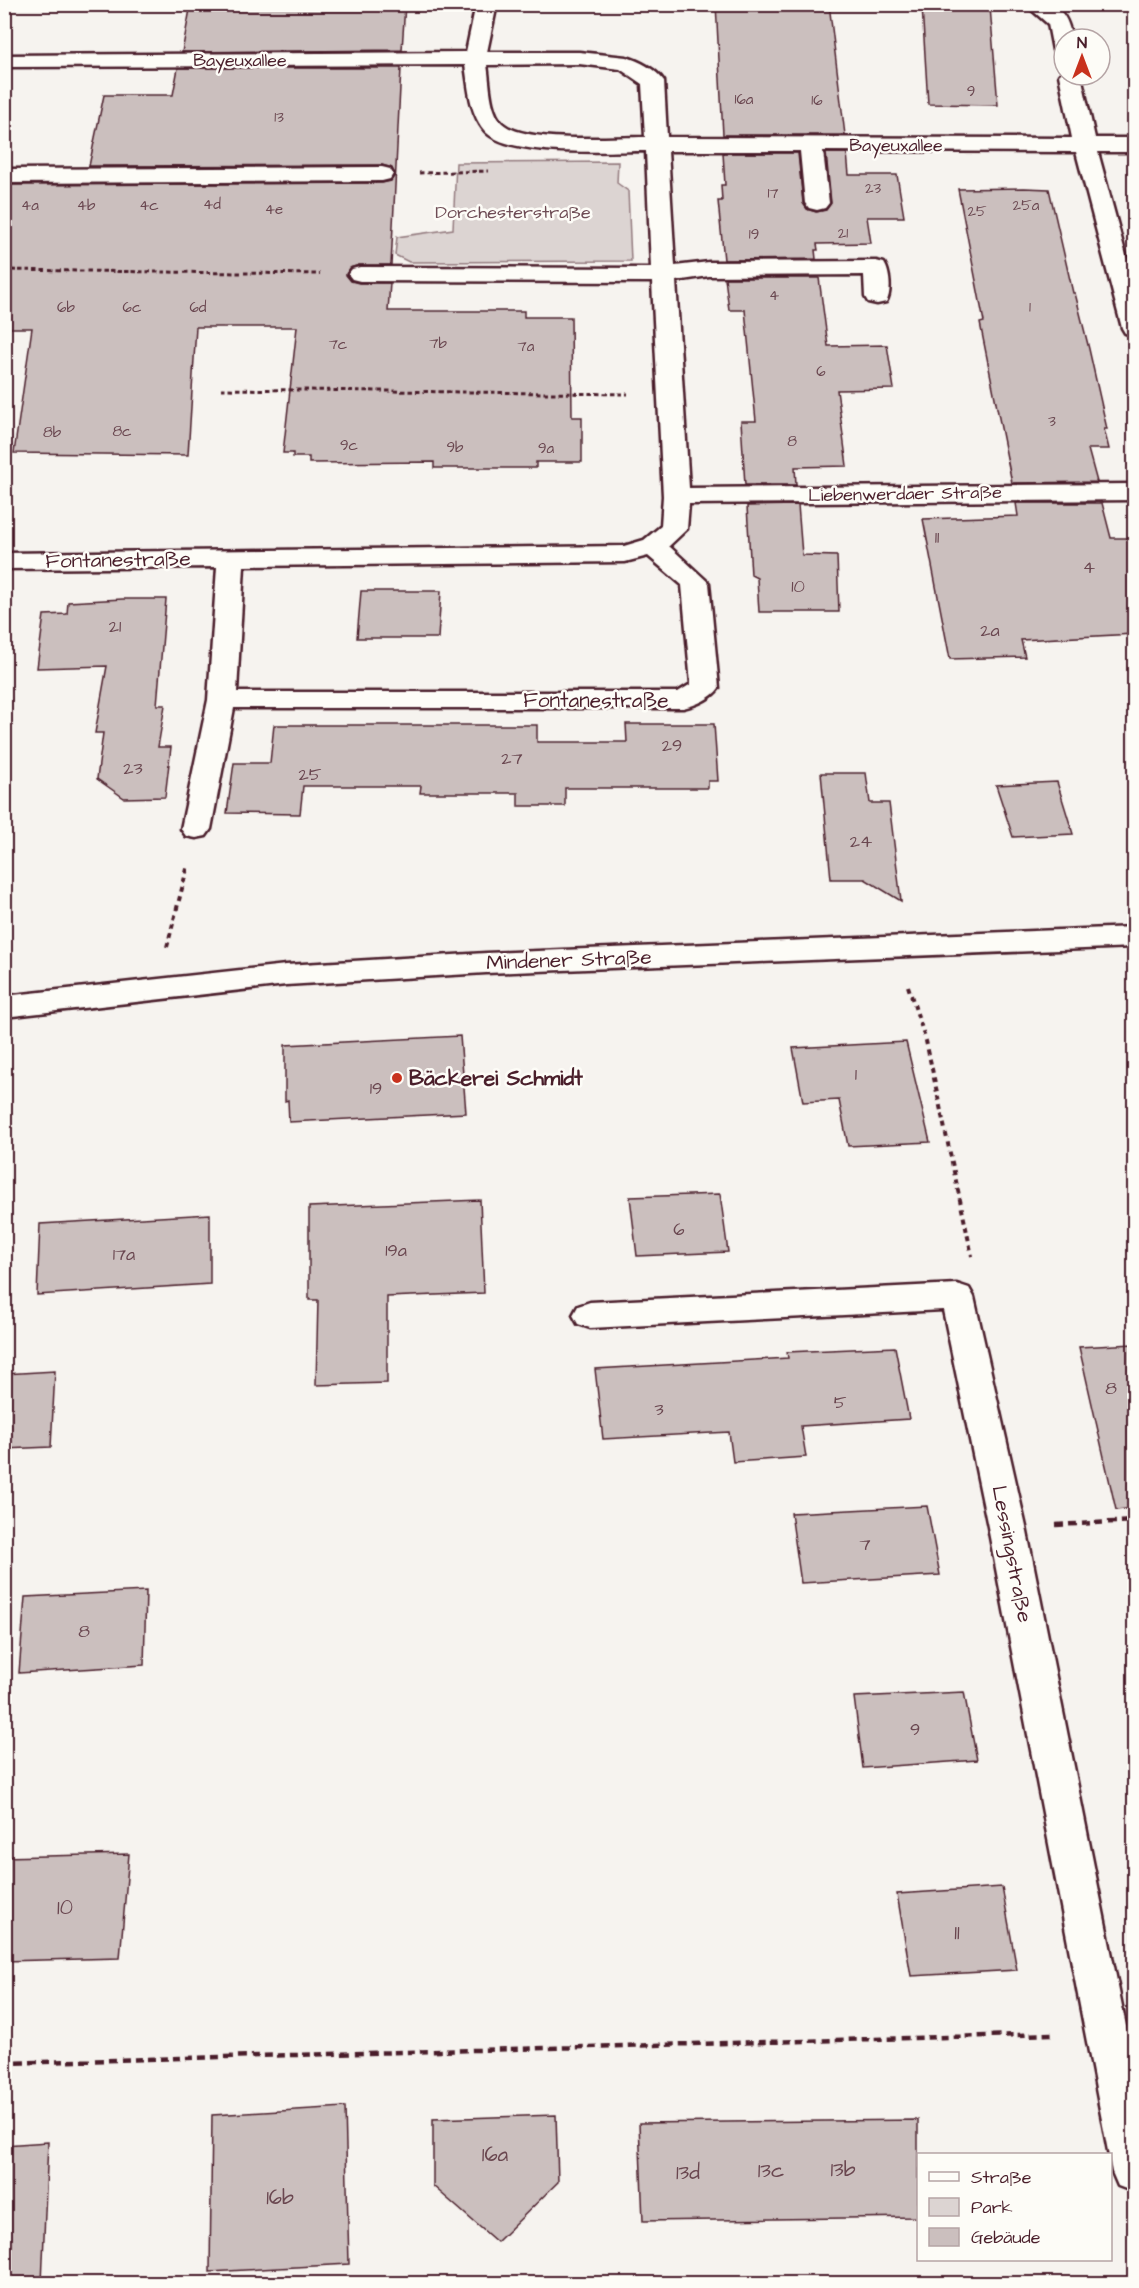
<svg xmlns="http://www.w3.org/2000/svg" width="1139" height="2288" font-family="'Architects Daughter',sans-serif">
  <rect width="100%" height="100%" fill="#f6f3ef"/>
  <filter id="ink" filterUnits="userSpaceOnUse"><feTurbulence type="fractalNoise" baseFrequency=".0167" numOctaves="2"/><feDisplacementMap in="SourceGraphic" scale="12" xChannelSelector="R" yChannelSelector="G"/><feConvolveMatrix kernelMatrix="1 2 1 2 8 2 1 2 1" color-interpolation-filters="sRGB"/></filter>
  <g filter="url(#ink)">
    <polygon fill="#dcd4d2" stroke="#937a7e" stroke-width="1.5" points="618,162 617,183 628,191 631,261 409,262 395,255 397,237 453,229 456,163"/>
    <g fill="#cbbfbe" stroke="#4a1f2b" stroke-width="1.5">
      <polygon points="191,4 405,4 402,50 182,52"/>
      <polygon points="716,4 829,4 845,135 723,135"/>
      <polygon points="922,6 990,7 998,105 928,104"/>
      <polygon points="178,68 401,68 391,265 359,265 350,268 346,275 351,281 359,283 390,283 388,311 524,311 524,317 571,317 572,417 582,417 582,462 536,462 536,468 434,468 434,462 309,463 309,457 293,457 293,453 283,453 297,327 196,327 188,455 14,453 32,328 4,328 4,185 382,183 391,181 395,175 392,168 382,165 89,166 104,95 173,95"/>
      <polygon points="723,153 798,153 803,203 807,209 816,212 826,210 831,203 826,153 847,153 849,175 897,175 904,217 867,217 871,243 817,244 818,250 815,250 816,259 724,260 718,201 722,201 721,185 725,185"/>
      <polygon points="1024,188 1049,189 1073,293 1075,293 1089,349 1107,429 1104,429 1109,449 1088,449 1097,482 1012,483 980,323 984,322 958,189"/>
      <polygon points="725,278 819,278 828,346 887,345 894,389 837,390 847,466 795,467 796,485 745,485 741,421 756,421 745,310 729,310"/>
      <polygon points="1016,503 1102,503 1111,538 1134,538 1134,634 1021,640 1025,657 950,659 923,519 1018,516"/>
      <polygon points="798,505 802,555 837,556 839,612 759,612 757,578 751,575 747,506"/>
      <polygon points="361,591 441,591 438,638 357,638"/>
      <polygon points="123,599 166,599 157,705 165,705 158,747 171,747 165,797 124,798 97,779 103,733 95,733 107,666 37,668 44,615 67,614 68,602"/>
      <polygon points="626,724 714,724 718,781 708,781 708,788 565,788 565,806 518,806 518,793 420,793 421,786 303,786 300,814 227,813 234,763 270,763 274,725 537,725 537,742 627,742"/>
      <polygon points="821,773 866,773 870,803 889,803 901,901 865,879 831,879"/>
      <polygon points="1057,782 1073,834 1013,837 996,785"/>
      <polygon points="460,1036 466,1113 289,1122 288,1100 285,1101 285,1045"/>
      <polygon points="906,1042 930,1142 848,1146 839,1100 803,1102 793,1048"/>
      <polygon points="720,1194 728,1252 637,1256 630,1197"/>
      <polygon points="480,1200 484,1293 387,1297 387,1383 316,1385 318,1300 309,1300 309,1207"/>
      <polygon points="210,1214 210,1284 37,1295 40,1224"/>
      <polygon points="1134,1344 1134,1508 1116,1510 1079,1347"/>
      <polygon points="895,1347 909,1419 801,1426 806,1457 733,1462 729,1432 603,1439 595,1369 788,1358 787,1352"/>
      <polygon points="55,1371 51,1447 4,1449 4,1374"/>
      <polygon points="927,1506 940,1575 801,1583 791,1513"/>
      <polygon points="146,1591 144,1665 19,1673 25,1597"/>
      <polygon points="964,1692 977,1760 863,1768 854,1697"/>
      <polygon points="129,1854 120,1958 4,1961 4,1857"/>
      <polygon points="1002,1887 1017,1970 911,1976 897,1894"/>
      <polygon points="345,2107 349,2264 210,2272 212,2115"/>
      <polygon points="556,2115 558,2182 497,2242 433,2186 433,2119"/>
      <polygon points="918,2120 918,2217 643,2221 639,2123"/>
      <polygon points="48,2142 42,2283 4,2283 4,2145"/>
    </g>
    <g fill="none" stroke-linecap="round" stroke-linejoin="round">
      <g stroke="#4a1f2b" stroke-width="5">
        <g id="minor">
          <path d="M476,4h21l-10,48h92l47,5c12,3 31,13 38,24l3,56 405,1 -13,-63 5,-5v5h17l14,63h39v14h-36l36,133v50l-9,-2 -3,-5 -46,-176 -253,-1 6,52 -4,5 -8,2 -8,-2 -4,-5 -5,-52h-132l7,115 34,-4 167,-1 8,2c6,9 8,30 2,39l-9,2 -9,-2 -3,-5 -1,-22 -155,1 -33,5 13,207 445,-4v16l-445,4 -2,25 -18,17 40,37 10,105c-8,11 -23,17 -36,20h-449l-23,121 -5,7 -10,2 -10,-2 -5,-7 27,-129 9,-133 -213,2v-16l620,-7 20,-6 17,-14 2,-30 -11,-214 -292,-1 -8,-2 -4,-5 4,-5 8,-2 291,1 -5,-117c-35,0 -140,7 -162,-21 -15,-19 -15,-42 -19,-65l-461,2v-12l462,-3zM579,64l41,5 22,15 3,53c-31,0 -121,7 -143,-14 -13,-13 -12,-41 -15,-58zM648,556l34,29 9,99 -13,8h-441l7,-126 381,-4z"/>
          <path d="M1025,4c31,0 41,3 47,35h-8v17l-8,-1 -3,-5 -5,-26z"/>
          <polygon points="382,167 390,169 393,174 390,179 382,181 4,183 4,169"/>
          <polygon points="957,1284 969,1288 974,1297 1026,1527 1134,2066 1134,2192 1118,2186 1112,2172 988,1527 943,1310 590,1328 578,1324 573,1315 578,1306 590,1302"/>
        </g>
      </g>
      <g stroke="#4a1f2b" stroke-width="5">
        <polygon id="major" points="1134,927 1134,947 486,973 286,985 4,1017 4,996 286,965 486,953"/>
      </g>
      <g stroke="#4a1f2b" stroke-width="3" stroke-dasharray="4.5 3" stroke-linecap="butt">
        <polyline points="419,173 489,171"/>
        <polyline points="4,270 320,274"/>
        <polyline points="221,389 628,394"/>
      </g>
      <g stroke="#4a1f2b" stroke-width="4" stroke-dasharray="5 4.5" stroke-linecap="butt">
        <polyline points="167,947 188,865"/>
        <polyline points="908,986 926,1041 972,1256"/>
      </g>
      <g stroke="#4a1f2b" stroke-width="4.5" stroke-dasharray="8 5" stroke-linecap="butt">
        <polyline points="1056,1525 1134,1521"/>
        <polyline points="4,2063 1056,2034"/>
      </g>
      <use href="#minor" fill="#fdfcf7" fill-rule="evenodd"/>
      <use href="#major" fill="#fdfcf7" fill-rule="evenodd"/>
    </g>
  </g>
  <circle fill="#c8321e" stroke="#fdfcf7" stroke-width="2" cx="397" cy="1078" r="6"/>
  <g text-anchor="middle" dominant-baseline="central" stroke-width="5" stroke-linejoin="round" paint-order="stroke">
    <g font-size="15" fill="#6a4750">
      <text x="971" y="91">9</text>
      <text x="744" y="99">16a</text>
      <text x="817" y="100">16</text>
      <text x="279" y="117">13</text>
      <text x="873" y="188">23</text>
      <text x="773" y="193">17</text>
      <text x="212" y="204">4d</text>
      <text x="30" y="205">4a</text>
      <text x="86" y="205">4b</text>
      <text x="149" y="205">4c</text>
      <text x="1026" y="205">25a</text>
      <text x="274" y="209">4e</text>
      <text x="977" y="211">25</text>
      <text x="843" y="233">21</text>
      <text x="754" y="234">19</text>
      <text x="774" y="295">4</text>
      <text x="66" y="307">6b</text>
      <text x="132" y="307">6c</text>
      <text x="198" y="307">6d</text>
      <text x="1030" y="307">1</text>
      <text x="438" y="343">7b</text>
      <text x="338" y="344">7c</text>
      <text x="526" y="346">7a</text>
      <text x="821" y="371">6</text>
      <text x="1052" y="421">3</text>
      <text x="122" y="431">8c</text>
      <text x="52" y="432">8b</text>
      <text x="792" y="441">8</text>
      <text x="349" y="445">9c</text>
      <text x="455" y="447">9b</text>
      <text x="546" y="448">9a</text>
    </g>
    <g font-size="18" fill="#4a1f2b" stroke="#fdfcf7">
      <text x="240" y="60">Bayeuxallee</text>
      <text x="896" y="145">Bayeuxallee</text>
      <text transform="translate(905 494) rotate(-1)">Liebenwerdaer Straße</text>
    </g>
    <g font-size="18" fill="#6e4c55" stroke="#fdfcf7">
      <text x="513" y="212">Dorchesterstraße</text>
    </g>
    <g font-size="18" fill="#6a4750">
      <text x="937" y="537">11</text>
      <text x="1089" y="567">4</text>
      <text x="798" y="586">10</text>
      <text x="115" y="626">21</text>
      <text x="990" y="630">2a</text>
      <text x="672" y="745">29</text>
      <text x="512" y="758">27</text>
      <text x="133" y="768">23</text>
      <text x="310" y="774">25</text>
      <text x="861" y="841">24</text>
      <text x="856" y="1074">1</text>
      <text x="376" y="1088">19</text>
      <text x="679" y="1229">6</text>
      <text x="396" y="1250">19a</text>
      <text x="124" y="1254">17a</text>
      <text x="1111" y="1388">8</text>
      <text x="840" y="1402">5</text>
      <text x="659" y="1409">3</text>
      <text x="865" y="1544">7</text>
      <text x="84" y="1631">8</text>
      <text x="915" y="1729">9</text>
    </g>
    <g font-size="21" fill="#4a1f2b" stroke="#fdfcf7">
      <text transform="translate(118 560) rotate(-1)">Fontanestraße</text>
      <text x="596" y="700">Fontanestraße</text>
      <text transform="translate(569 960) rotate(-2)">Mindener Straße</text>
      <text transform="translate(1012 1554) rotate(79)">Lessingstraße</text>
    </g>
    <g font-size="21" font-weight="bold" fill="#4a1f2b" stroke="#fdfcf7" text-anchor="start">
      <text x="409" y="1078">Bäckerei Schmidt</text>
    </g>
    <g font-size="21" fill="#6a4750">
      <text x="65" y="1907">10</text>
      <text x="957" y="1932">11</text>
      <text x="495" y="2154">16a</text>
      <text x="843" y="2169">13b</text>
      <text x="771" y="2170">13c</text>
      <text x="688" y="2172">13d</text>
      <text x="280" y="2197">16b</text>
    </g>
  </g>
  <rect width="1139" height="2288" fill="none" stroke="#fdfcf7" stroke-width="24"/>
  <rect x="12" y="12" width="1115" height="2264" fill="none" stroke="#4a1f2b" stroke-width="2" filter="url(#ink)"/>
  <rect x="917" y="2153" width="195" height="108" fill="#fdfcf7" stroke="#b5a4a5" stroke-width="1.5"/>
  <rect x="929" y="2172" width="30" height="9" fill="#fdfcf7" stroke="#b5a4a5" stroke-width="1.5"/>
  <text x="971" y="2183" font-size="18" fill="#4a1f2b">Straße</text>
  <rect x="929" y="2198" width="30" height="18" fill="#dcd4d2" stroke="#b5a4a5" stroke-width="1.5"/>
  <text x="971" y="2213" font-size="18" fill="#4a1f2b">Park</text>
  <rect x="929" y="2228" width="30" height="18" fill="#cbbfbe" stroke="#b5a4a5" stroke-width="1.5"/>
  <text x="971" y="2243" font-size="18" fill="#4a1f2b">Gebäude</text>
  <g transform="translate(1082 57)"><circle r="28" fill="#fdfcf7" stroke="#b5a4a5" stroke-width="1.5"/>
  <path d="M0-4.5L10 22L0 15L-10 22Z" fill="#c8321e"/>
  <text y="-9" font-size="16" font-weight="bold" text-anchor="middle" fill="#4a1f2b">N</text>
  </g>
</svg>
